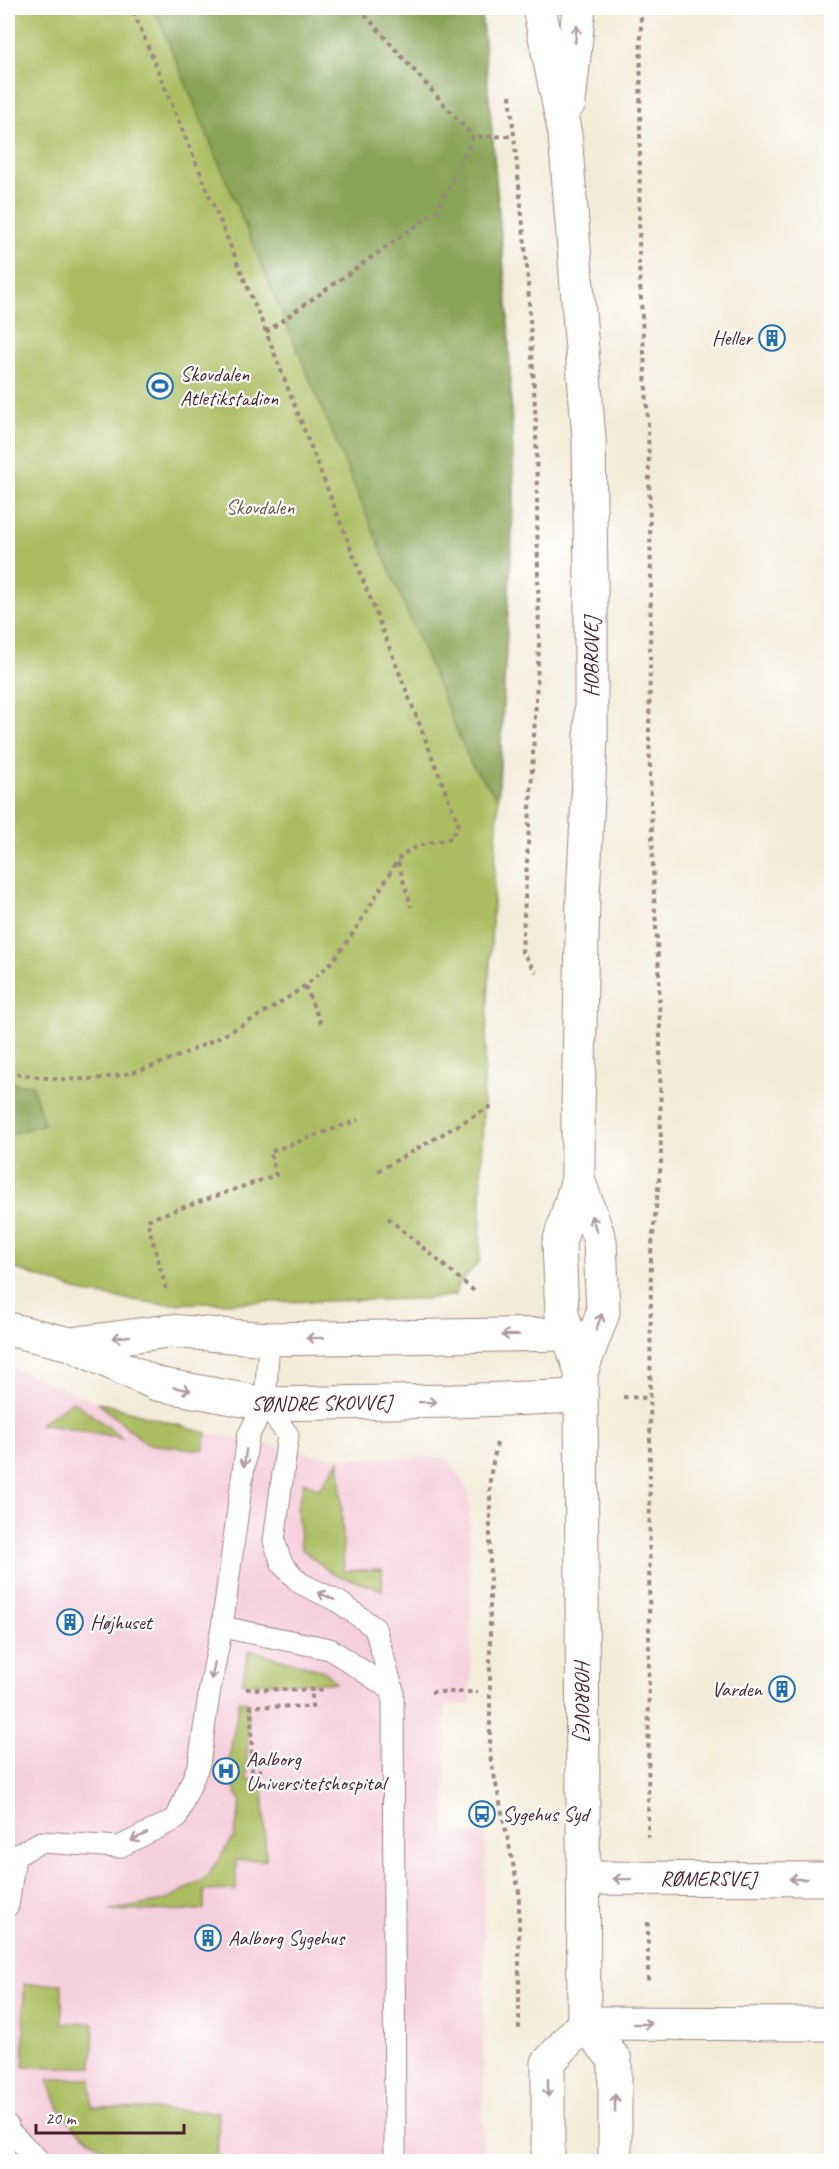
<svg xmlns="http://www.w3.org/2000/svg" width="839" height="2169" font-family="Caveat,sans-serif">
	<rect width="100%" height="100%" fill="#fff"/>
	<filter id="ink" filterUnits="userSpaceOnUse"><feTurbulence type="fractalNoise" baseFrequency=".0167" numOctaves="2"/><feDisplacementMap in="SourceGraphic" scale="12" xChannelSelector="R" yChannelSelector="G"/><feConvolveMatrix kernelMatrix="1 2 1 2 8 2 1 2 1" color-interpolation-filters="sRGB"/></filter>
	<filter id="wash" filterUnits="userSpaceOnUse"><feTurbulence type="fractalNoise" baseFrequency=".008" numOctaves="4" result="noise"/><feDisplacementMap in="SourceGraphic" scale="24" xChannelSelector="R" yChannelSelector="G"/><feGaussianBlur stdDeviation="1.35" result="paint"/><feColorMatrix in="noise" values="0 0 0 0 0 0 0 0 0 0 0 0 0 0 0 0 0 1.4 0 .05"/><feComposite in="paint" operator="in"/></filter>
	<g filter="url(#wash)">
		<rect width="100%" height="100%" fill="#f3ecd8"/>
		<path fill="#f5cfdb" d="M 8,1366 L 97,1402 L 207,1433 L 340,1459 L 447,1457 L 469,1492 L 471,1704 L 445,1706 L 446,1833 L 446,1835 L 485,1833 L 482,2161 L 8,2161 Z"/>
		<g fill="#abbd61" stroke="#7a6e46" stroke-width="1.5">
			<path d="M 8,8 L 481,8 L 508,315 L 514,493 L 483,1099 L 480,1261 L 457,1286 L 456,1295 L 426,1299 L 160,1304 L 84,1293 L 8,1266 Z"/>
			<path d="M 73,1401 L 123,1438 L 40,1424 Z"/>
			<path d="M 97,1402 L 207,1433 L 203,1450 L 147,1444 Z"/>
			<path d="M 340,1459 L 344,1571 L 382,1569 L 382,1590 L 331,1573 L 301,1548 L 297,1510 L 304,1482 L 319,1489 Z"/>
			<path d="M 249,1650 L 324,1671 L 336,1683 L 242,1683 Z"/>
			<path d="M 239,1701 L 248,1702 L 247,1780 L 263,1781 L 266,1860 L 236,1860 L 236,1890 L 204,1891 L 204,1910 L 108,1911 L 164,1901 L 205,1879 L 234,1837 L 241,1803 L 227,1771 Z"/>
			<path d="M 24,1984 L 62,1984 L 62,2023 L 94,2023 L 92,2067 L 24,2067 Z"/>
			<path d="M 48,2079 L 91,2079 L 92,2107 L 219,2112 L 217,2161 L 127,2161 L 113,2156 L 74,2127 L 58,2107 Z"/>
		</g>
		<g fill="#88a457" stroke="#696241" stroke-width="1.5">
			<path d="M 154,8 L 481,8 L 508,315 L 514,493 L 498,799 L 471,764 Z"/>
			<path d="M 8,1083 L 32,1085 L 44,1124 L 8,1135 Z"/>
		</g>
	</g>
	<g filter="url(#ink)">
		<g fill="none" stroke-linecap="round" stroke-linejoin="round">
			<g stroke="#9e8682" stroke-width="23">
				<g id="lane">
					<path d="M 265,1404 L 288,1435 L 274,1541 L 282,1564 L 300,1583 L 339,1602 L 375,1628 L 393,1691 L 395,2162"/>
					<path d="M 222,1627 L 330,1649 L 393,1691"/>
					<path d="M 8,1906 L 15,1856 L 41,1842 L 119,1847 L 176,1819 L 199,1764 L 210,1688 L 222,1627 L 248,1436 L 265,1404 L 269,1339"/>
					<path d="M 8,2126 L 8,2130 L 41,2162"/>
				</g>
			</g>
			<g stroke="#9e8682" stroke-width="35">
				<g id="street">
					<path id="s1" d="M 8,1329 L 70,1344 L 157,1384 L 265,1404 L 453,1401 L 581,1396"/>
					<path d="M 70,1344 L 169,1331 L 269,1339 L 568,1334"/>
					<path id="s2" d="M 584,1878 L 832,1879"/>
					<path d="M 584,2023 L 832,2024"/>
				</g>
			</g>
			<g stroke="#9e8682" stroke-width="35">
				<g id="secondary">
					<path id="s3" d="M 539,8 L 565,134 L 589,439 L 591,578 L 591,738 L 583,896 L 578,1109 L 578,1179 L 559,1243 L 562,1315 L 581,1372 L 584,2023 L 615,2060 L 615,2162"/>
					<path d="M 569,103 L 579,8"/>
					<path d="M 578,1179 L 600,1241 L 603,1313 L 581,1372"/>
					<path d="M 548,2162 L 548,2063 L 584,2023"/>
				</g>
			</g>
			<g stroke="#9e8682" stroke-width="4" stroke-dasharray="4.5 4.5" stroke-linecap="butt">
				<path d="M 359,8 L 473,137"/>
				<path d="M 641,8 L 639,265 L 648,424 L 651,578 L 649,738 L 654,897 L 659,971 L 660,1036 L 661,1163 L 651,1253 L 648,1837"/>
				<path d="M 510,95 L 527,266 L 536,425 L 539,645 L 522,952 L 536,972"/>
				<path d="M 266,332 L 437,211 L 473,137 L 514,136"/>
				<path d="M 398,862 L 411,907"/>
				<path d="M 305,986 L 321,1024"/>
				<path d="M 8,1072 C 45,1080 91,1083 129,1073 C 184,1060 299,1001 334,959 C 354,935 372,901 389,875 C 393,868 398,857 405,853 C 419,844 436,841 452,838 L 458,823 L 266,332 L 132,8"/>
				<path d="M 378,1171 L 495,1104"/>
				<path d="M 388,1218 L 474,1291"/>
				<path d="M 166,1289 L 147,1220 L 276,1175 L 270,1152 L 358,1120"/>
				<path d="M 623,1397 L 649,1398"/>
				<path d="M 497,1443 L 490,1477 L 490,1756 L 519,1892 L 519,2029"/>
				<path d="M 246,1689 L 323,1690"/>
				<path d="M 431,1692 L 478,1692"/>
				<path d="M 262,1770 L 252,1771 L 251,1706 L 312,1707 L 312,1690"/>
				<path d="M 648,1922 L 648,1981"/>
			</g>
			<use href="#lane" stroke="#fff" stroke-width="21"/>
			<use href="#street" stroke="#fff" stroke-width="33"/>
			<use href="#secondary" stroke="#fff" stroke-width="33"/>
		</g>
		<defs><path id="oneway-shaft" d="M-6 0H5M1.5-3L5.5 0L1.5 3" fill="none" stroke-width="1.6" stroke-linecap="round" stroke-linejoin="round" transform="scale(1.5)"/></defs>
		<g stroke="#ae9aa0">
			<use href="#oneway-shaft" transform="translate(576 34) rotate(-84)"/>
			<use href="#oneway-shaft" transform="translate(594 1224) rotate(-110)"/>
			<use href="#oneway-shaft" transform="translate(599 1322) rotate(-70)"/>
			<use href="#oneway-shaft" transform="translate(510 1335) rotate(179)"/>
			<use href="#oneway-shaft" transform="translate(121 1337) rotate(173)"/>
			<use href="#oneway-shaft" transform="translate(315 1338) rotate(179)"/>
			<use href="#oneway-shaft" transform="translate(182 1389) rotate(10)"/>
			<use href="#oneway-shaft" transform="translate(428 1402) rotate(-1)"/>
			<use href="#oneway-shaft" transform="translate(245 1458) rotate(98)"/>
			<use href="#oneway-shaft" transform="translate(326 1596) rotate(-154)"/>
			<use href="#oneway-shaft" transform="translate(213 1671) rotate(101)"/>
			<use href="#oneway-shaft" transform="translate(139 1837) rotate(154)"/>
			<use href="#oneway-shaft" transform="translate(622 1879) rotate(-179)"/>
			<use href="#oneway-shaft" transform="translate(798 1879) rotate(-180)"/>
			<use href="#oneway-shaft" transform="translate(643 2024)"/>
			<use href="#oneway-shaft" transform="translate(548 2088) rotate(90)"/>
			<use href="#oneway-shaft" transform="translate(615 2103) rotate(-90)"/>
		</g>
	</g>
	<defs>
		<g id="building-ring" transform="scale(1.35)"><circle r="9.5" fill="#fff" stroke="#1f6fb2" stroke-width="1.5"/><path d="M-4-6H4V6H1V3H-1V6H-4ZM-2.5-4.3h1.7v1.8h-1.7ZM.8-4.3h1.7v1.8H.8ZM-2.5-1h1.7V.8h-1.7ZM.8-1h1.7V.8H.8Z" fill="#1f6fb2"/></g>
		<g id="stadium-ring" transform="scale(1.35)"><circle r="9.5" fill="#fff" stroke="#1f6fb2" stroke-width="1.5"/><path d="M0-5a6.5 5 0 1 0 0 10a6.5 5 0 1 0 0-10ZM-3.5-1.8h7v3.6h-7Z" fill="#1f6fb2"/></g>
		<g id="hospital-ring" transform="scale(1.35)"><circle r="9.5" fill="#fff" stroke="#1f6fb2" stroke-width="1.5"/><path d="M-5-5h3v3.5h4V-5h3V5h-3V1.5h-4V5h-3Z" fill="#1f6fb2"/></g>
		<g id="bus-ring" transform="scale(1.35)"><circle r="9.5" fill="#fff" stroke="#1f6fb2" stroke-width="1.5"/><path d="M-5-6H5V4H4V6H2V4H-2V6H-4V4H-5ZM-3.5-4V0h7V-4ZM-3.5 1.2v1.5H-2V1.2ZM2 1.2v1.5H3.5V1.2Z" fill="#1f6fb2"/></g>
	</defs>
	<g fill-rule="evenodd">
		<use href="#building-ring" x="772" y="338"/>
		<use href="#stadium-ring" x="160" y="386"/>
		<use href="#building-ring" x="70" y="1622"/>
		<use href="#building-ring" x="782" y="1689"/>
		<use href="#hospital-ring" x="226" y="1771"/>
		<use href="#bus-ring" x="482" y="1814"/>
		<use href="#building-ring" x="208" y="1938"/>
	</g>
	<g text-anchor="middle" stroke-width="4.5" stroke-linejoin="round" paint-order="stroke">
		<g font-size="21" fill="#4a1f2b" stroke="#fff" text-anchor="start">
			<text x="752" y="345" text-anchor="end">Heller</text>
			<text x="180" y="381">Skovdalen<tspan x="180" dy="24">Atletikstadion</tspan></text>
			<text x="90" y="1629">Højhuset</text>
			<text x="762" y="1696" text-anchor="end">Varden</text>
			<text x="246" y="1766">Aalborg<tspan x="246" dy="24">Universitetshospital</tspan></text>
			<text x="502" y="1821">Sygehus Syd</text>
			<text x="228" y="1945">Aalborg Sygehus</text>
		</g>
		<g font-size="21" fill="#6c563e" stroke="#fff">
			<text x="260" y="514">Skovdalen</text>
		</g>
		<g font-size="21" fill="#4a1f2b" stroke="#fff">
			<text transform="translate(591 657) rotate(-90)" y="7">HOBROVEJ</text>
			<text dy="7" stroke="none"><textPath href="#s1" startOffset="326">SØNDRE SKOVVEJ</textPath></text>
			<text dy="7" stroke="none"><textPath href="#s3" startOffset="1700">HOBROVEJ</textPath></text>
			<text dy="7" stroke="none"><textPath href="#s2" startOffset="124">RØMERSVEJ</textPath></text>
		</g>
	</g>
	<rect width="839" height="2169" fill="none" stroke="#fff" stroke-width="30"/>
	<path d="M36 2124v9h148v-9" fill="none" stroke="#4a1f2b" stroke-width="3"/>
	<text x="45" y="2124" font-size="18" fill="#4a1f2b" stroke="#ffffff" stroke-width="4.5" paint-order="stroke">20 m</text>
</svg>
